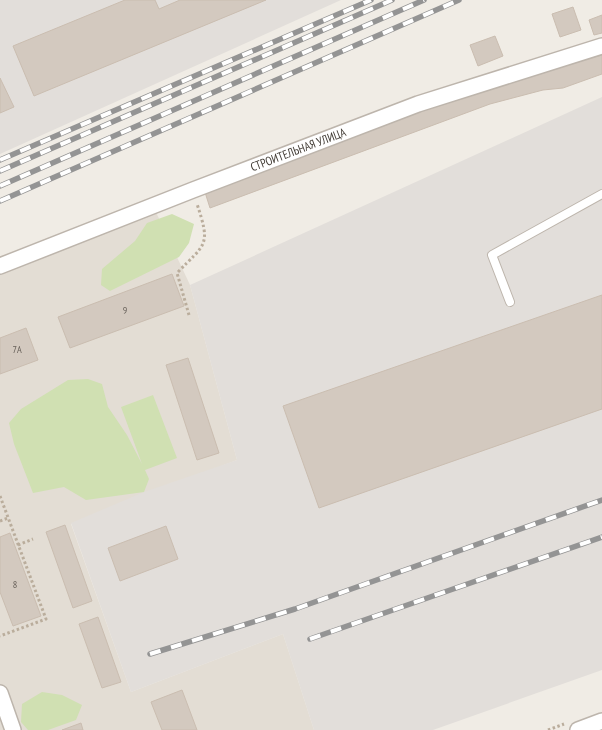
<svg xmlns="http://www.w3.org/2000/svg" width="602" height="730" font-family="'PT Sans Narrow',sans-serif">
	<rect width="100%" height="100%" fill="#f0ece5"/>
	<path fill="#e3ddd4" d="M 155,210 L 190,285 L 237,460 L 71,524 L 131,692 L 283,634 L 314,730 L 0,730 L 0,273 Z"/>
	<g fill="#e2deda">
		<path d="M 0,0 L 341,0 L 0,154 Z"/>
		<path d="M 602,97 L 602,670 L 433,730 L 314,730 L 283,634 L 131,692 L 71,523 L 144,492 L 237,460 L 190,285 Z"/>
	</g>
	<g fill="#d0e0b2">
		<path d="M 172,214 L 194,224 L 189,243 L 179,257 L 110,291 L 101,285 L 102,269 L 135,241 L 147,223 Z"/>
		<path d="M 88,379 L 102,384 L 108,407 L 127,435 L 142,464 L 121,407 L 153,395 L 177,458 L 145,470 L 149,479 L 144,492 L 86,500 L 64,487 L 33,493 L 14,444 L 9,423 L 21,409 L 68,380 Z"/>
		<path d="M 42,692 L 62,695 L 82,705 L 76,720 L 48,730 L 28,730 L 21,722 L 22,704 Z"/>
	</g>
	<g fill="#d3c9bf" stroke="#cabdb0">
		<path d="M 125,0 L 155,0 L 159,9 L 180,0 L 266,0 L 34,96 L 13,46 Z"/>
		<path d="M 573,7 L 581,30 L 560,37 L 552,14 Z"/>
		<path d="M 602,15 L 602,33 L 594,35 L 589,20 Z"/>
		<path d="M 495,36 L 503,56 L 478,66 L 470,45 Z"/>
		<path d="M 602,55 L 602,74 L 563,88 L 543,90 L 490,104 L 210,208 L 204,189 L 512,77 Z"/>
		<path d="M 0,78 L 14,107 L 0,113 Z"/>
		<path d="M 172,274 L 184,306 L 70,348 L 58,317 Z"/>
		<path d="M 602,295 L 602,409 L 319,508 L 283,406 Z"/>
		<path d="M 26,328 L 38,360 L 0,374 L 0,338 Z"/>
		<path d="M 188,358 L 219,453 L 197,460 L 166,365 Z"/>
		<path d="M 65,525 L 92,601 L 73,608 L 46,532 Z"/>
		<path d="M 166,526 L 178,559 L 120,581 L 108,548 Z"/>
		<path d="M 10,533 L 41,616 L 13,626 L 0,592 L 0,537 Z"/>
		<path d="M 98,617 L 121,682 L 102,688 L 79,624 Z"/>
		<path d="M 182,690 L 197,730 L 162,730 L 151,702 Z"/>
		<path d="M 81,723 L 83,730 L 62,730 Z"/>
	</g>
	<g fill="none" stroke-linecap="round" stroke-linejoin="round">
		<g stroke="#bdb5ac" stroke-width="10">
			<path id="lane" d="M 510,302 L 492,255 L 602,194"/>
		</g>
		<g stroke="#bdb5ac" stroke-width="18">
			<g id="street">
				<path id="s1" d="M 0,266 L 193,190 L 418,104 L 602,46"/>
				<path d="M 0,693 L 13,730"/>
				<path d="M 578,730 L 602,721"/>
			</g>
		</g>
		<g stroke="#baad9c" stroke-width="3" stroke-dasharray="2.5 2.5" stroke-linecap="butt">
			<path d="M 189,315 L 177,273 C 206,243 211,246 197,204"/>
			<path d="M 0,496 L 46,619 L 0,636"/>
			<path d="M 0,521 L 8,518"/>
			<path d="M 18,545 L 33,539"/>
			<path d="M 548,730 L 564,724"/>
		</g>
		<use href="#lane" stroke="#fff" stroke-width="8"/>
		<use href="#street" stroke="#fff" stroke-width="15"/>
		<g stroke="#949494" stroke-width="5.5">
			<g id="rail">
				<path d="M 0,160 L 371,0"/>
				<path d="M 0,171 L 392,0"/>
				<path d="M 0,186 L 424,0"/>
				<path d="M 0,201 L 459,0"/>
				<path d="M 310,639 L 602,537"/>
				<path d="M 150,654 L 295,609 L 602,500"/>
			</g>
		</g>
		<use href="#rail" stroke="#fff" stroke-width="4" stroke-dasharray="11" stroke-linecap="butt"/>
	</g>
	<g text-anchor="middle" stroke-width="4.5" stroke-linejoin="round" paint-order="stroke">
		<g font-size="10" fill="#665f58">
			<text x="125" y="314">9</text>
			<text x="17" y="353">7А</text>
			<text x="15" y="588">8</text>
		</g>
		<g font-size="12" fill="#423c35" stroke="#fff">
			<text dy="4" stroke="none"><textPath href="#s1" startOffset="320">СТРОИТЕЛЬНАЯ УЛИЦА</textPath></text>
		</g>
	</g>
</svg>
